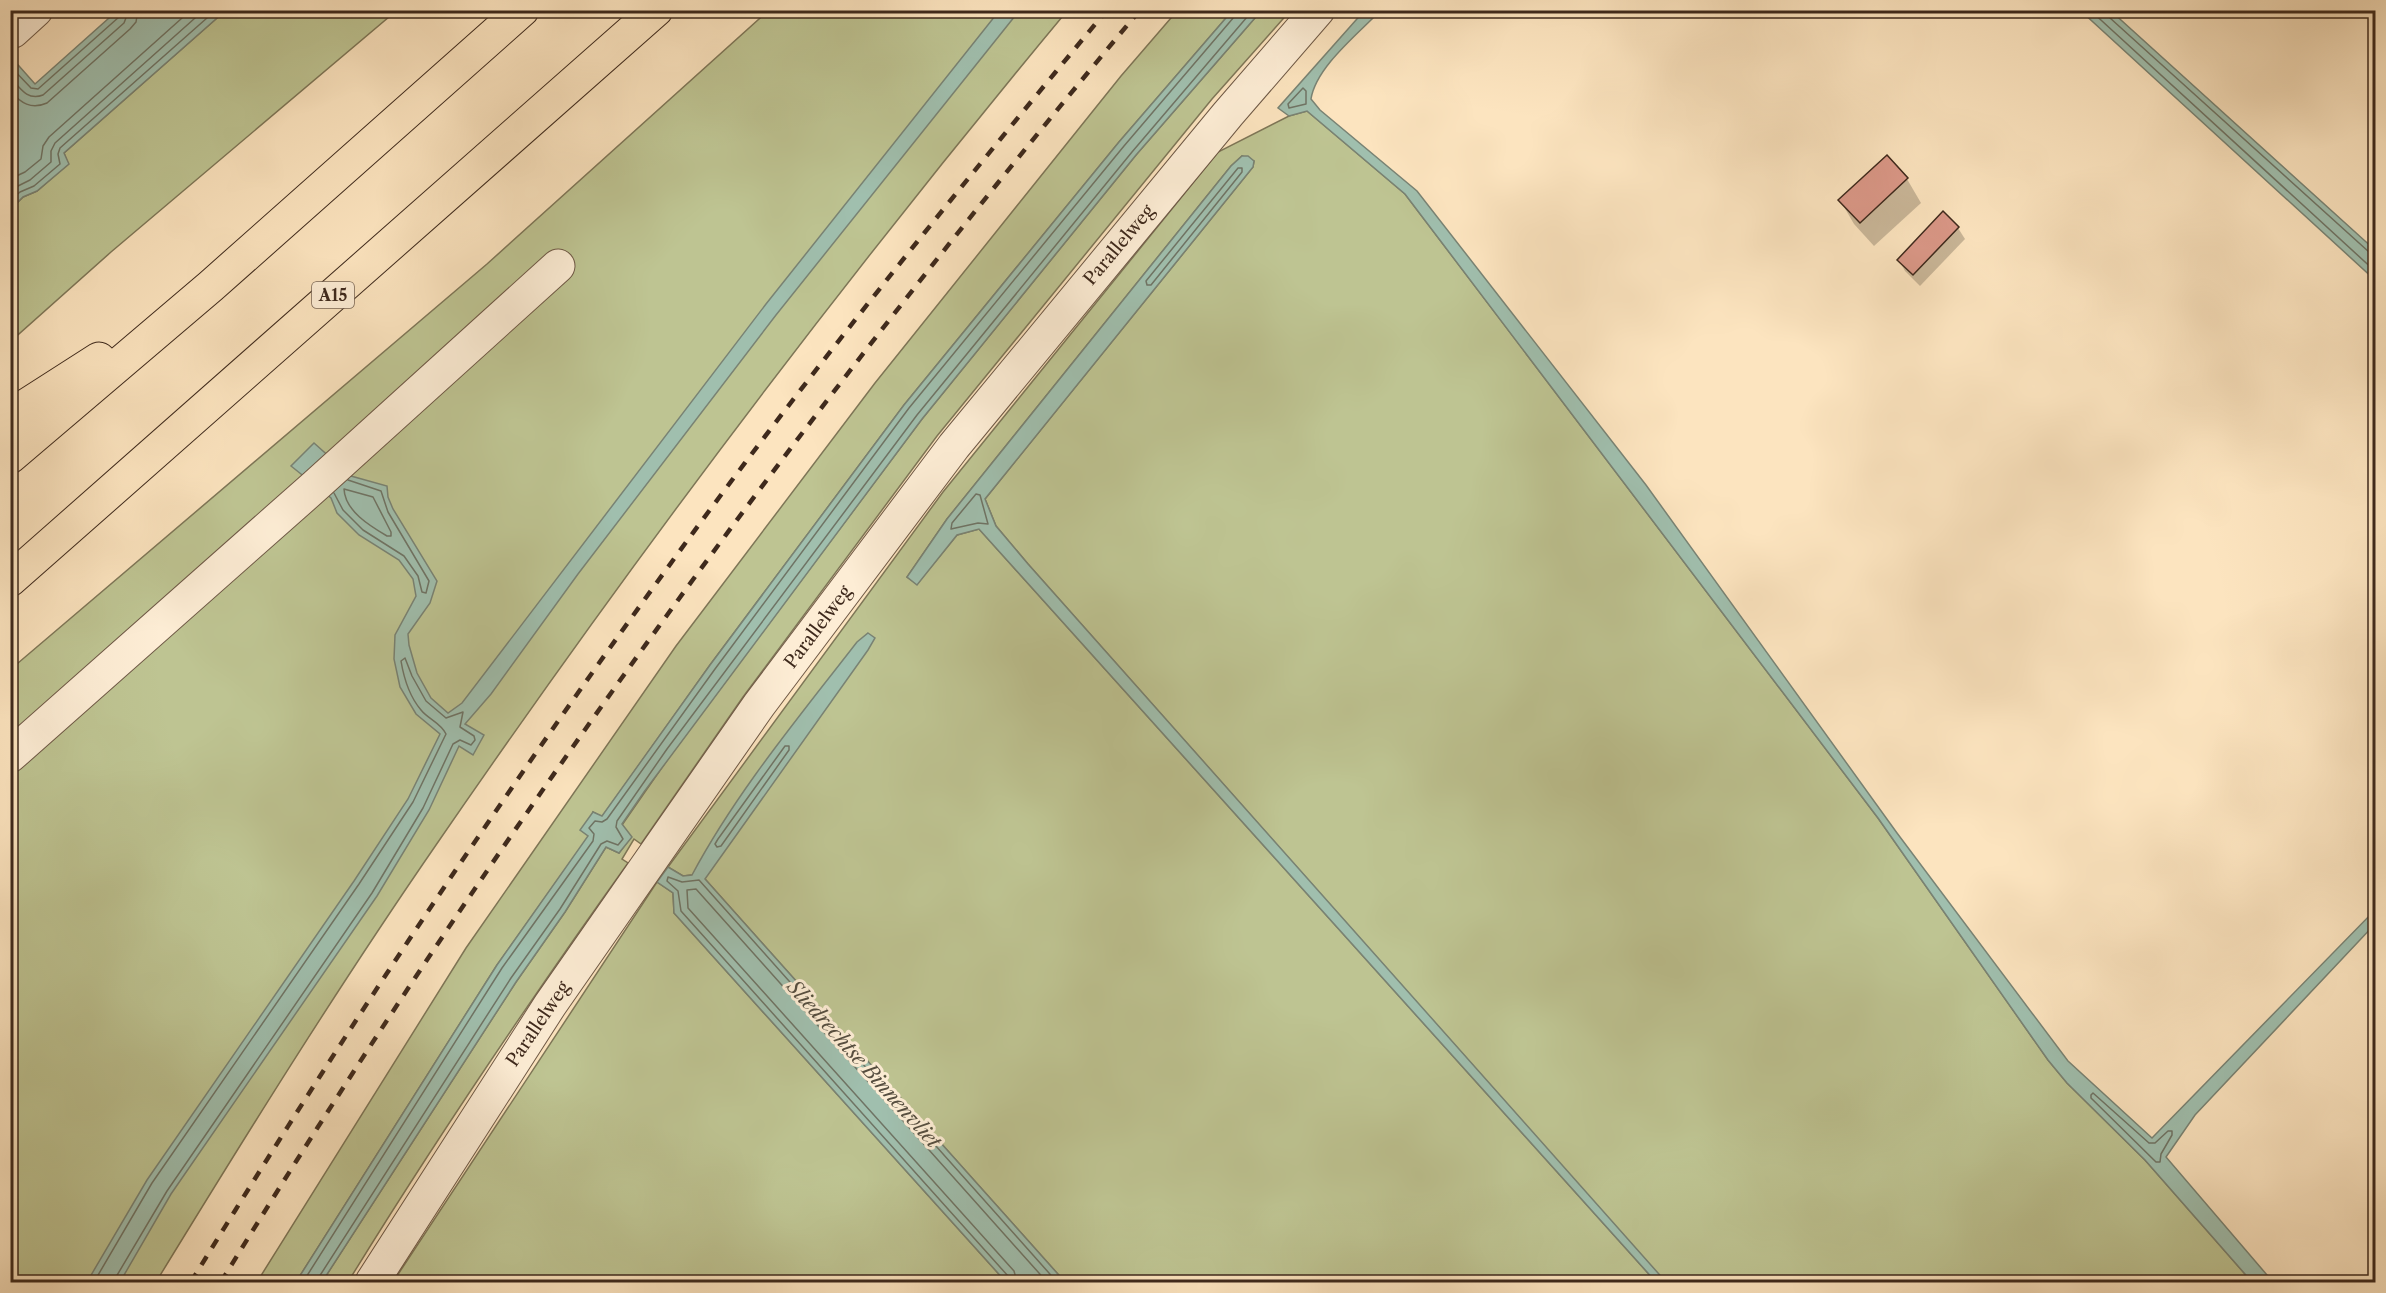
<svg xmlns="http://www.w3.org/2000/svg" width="2386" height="1293" font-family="'Libre Caslon Text',serif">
	<rect width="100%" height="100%" fill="#fce4bf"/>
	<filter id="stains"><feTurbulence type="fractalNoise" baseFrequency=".00333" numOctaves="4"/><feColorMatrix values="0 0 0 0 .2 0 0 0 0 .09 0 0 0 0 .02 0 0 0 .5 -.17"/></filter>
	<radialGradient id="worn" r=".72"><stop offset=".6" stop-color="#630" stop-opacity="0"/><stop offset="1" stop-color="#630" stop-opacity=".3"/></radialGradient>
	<g fill="#bec492" stroke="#7e7657" stroke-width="1.5">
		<path d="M 225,11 L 396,11 L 111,252 L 11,341 L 11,209 L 23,197 L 37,191 L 68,164 L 64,153 Z"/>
		<path d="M 768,11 L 1067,11 C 844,279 634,557 436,845 C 338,987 246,1135 156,1282 L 11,1282 L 11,669 L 487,264 Z"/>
		<path d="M 1177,11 L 1232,11 L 1119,142 L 904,405 L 710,665 L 602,817 L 593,812 L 589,836 L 497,965 L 296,1282 L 257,1282 L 466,948 L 676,646 L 875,383 L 1121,76 Z"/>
		<path d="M 1261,11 L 1290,11 L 1212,99 L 937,436 L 743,697 L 641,844 L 634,839 L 622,859 L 628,863 C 530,1000 436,1139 348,1282 L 322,1282 L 516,982 L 565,912 L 606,847 L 619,853 L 631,837 L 622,825 L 672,753 L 922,419 L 1136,155 Z"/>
		<path d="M 1307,111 L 1405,194 L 1878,818 L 2048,1060 L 2067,1083 L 2145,1160 L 2252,1282 L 1665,1282 L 1028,564 L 996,526 L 985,499 L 1253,167 L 1254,161 L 1242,156 L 1231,166 L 947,519 L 907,577 L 917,584 L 957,535 L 979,529 L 1656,1282 L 1065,1282 L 705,879 L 691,875 L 683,876 L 668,867 L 943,492 L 1218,152 L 1289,116 Z"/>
		<path d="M 657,882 L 673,893 L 674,913 L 1006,1282 L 393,1282 Z"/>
	</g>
	<g fill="#a0bfae" stroke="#798374" stroke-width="1.5">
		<path d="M 118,10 L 225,11 L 64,153 L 69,164 L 37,191 L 23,197 L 11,209 L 11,57 L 35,84 Z"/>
		<path d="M 999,11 L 1019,11 L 776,315 L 578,574 L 491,694 L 465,724 L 484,735 L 473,755 L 459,746 L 429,810 L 377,896 L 171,1194 L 120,1282 L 87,1282 L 147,1180 L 354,881 L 408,799 L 440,734 L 416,714 L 400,687 L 394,659 L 395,635 L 416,596 L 413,579 L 399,560 L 359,535 L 337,513 L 331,498 L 291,466 L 314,443 L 351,476 L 387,486 L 388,497 L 393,509 L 437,581 L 430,603 L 408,634 L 409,645 L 417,673 L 431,698 L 448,713 L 462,703 L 766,304 Z"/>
		<path d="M 1232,11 L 1261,11 L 1136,155 L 922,419 L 644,792 L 622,824 L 632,837 L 619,853 L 606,847 L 565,912 L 516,982 L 322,1282 L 296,1282 L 497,965 L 588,836 L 580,830 L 593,812 L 602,816 L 710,665 L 904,405 L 1119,142 Z"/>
		<path d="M 1364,11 L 1380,11 C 1358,34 1316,67 1311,99 L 1320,110 L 1417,191 L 1646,485 L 1897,833 L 2068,1061 L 2152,1138 L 2375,910 L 2375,924 L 2195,1115 L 2166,1157 L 2273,1282 L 2252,1282 L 2145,1160 L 2067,1083 L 2048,1060 L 1878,818 L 1405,194 L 1307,111 L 1289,116 L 1278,108 Z"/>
		<path d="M 2081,11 L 2111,11 L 2375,250 L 2375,280 Z"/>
		<path d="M 1242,156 L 1248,156 L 1254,161 L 1253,167 L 985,499 L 996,526 L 1028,564 L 1666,1282 L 1656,1282 L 979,529 L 957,535 L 917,585 L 907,577 L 947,519 L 1231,166 Z"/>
		<path d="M 868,633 L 875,638 L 868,650 L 705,879 L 1065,1282 L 1006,1282 L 674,913 L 673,893 L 657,882 L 668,867 L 683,876 L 692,875 C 737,791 799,717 857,642 Z"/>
	</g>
	<g fill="#0003">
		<path d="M 1887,157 L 1907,179 L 1921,203 L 1874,246 L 1854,224 L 1840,200 Z"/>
		<path d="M 1958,228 L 1965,239 L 1920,286 L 1905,271 L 1899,260 Z"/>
	</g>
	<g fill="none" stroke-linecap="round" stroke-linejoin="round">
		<g stroke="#6f7465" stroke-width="1.5">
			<path d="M 2090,10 L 2376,272"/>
			<path d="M 2108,10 L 2110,18 L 2369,252 L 2376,253"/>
			<path d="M 10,66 L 31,88 L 38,89 L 119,17 L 121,10"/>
			<path d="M 10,77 C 20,88 27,101 43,95 L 124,23 L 129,10"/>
			<path d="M 1303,88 L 1306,91 L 1306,104 L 1289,108 L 1288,104 Z"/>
			<path d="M 10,91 C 21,103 31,110 47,103 L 130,29 L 136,22 L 138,10"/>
			<path d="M 1238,168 L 1242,168 L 1242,172 L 1151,285 L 1147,285 L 1146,281 Z"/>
			<path d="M 10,179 L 25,172 L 41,159 L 43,146 L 49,137 L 191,10"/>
			<path d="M 10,190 L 30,180 L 51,162 L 51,151 L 55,143 L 204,10"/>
			<path d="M 10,201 L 20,192 L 34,186 L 60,164 L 58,154 L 60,148 L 216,10"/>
			<path d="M 344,489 L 373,497 L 391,532 L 391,536 L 387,536 C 370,526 345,511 344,489 Z"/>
			<path d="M 334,493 L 343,510 L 363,530 L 404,556 L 418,576 L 422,592 L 426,593 L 429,581 L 388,512 L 381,491 L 348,480"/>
			<path d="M 976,494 L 980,495 L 988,524 L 978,523 L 951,529 L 952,523 Z"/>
			<path d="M 785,746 L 789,746 L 789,750 L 721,846 L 717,847 L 715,844 L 718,839 Z"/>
			<path d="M 2093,1093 L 2149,1143 L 2155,1143 L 2168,1131 L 2172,1131 L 2172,1135 L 2161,1154 L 2160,1162 L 2156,1162 L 2091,1098 L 2091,1095 Z"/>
			<path d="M 94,1282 L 152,1183 L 359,884 L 413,802 L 446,734 C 441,723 428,719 421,710 C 409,696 404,679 401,661 L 405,658 L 412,676 L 426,701 L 446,718 L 463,712 L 460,727 L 474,736 L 475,740 L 471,745 L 460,740 L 453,744 L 423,808 L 372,893 L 167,1191 L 116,1277 L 115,1282"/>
			<path d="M 303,1282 L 502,968 L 593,841 L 594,834 L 589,828 L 595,821 L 602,822 L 607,819 L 715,669 L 909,408 L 1124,146 L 1234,17 L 1236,10"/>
			<path d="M 318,1282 L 319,1277 L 511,978 L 560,909 L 601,844 L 607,841 L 618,845 L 623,839 L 616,827 L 617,821 L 667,749 L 917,415 L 1132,152 L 1253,10"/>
			<path d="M 1010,1282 L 1008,1276 L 681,911 L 678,891 L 667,881 L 668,877 L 682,882 L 699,880 L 1057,1282"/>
			<path d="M 1017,1282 L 1014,1271 L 688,908 L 687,890 L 696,889 L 1047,1282"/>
		</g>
	</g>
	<g fill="#db9888" stroke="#3e291c" stroke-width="1.5">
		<path d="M 1887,155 L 1908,178 L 1860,223 L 1838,200 Z"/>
		<path d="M 1943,211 L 1959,227 L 1913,275 L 1897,260 Z"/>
	</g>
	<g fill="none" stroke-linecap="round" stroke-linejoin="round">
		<g stroke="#6e5845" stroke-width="35">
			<g id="minor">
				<path d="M 10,28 L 13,31 L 36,10"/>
				<path d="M 10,756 L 315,486 L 558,266"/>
				<path d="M 372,1282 L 550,1005 L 759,705 L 954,446 L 1228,114 L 1318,10"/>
			</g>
		</g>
		<g stroke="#3e291c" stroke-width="35">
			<g id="highway">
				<path d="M 10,416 L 99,359"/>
				<path d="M 10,457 L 211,286 L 522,10"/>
				<path d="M 10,580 L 656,10"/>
			</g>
		</g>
		<use href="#minor" stroke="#fdedd5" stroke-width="33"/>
		<use href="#highway" stroke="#fce4bf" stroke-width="33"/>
		<g stroke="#3e291c" stroke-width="4.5" stroke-dasharray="10 10" stroke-linecap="butt">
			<path d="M 191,1282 C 339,1040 496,804 663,574 C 803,380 954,194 1107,10"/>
			<path d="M 221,1282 C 495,835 803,412 1140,10"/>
		</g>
	</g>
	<g text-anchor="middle" stroke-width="6" stroke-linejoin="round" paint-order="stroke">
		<rect fill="#fdedd5" stroke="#776454" stroke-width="1.5" x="312" y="282" width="42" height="26" rx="4.5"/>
		<g font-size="16" font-weight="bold" fill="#3e291c">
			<text x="333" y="301">A15</text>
		</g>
		<g font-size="18" fill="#3e291c" stroke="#fdedd5">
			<text transform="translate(1119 245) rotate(-50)" y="6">Parallelweg</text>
			<text transform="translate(818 627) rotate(-53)" y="6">Parallelweg</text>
			<text transform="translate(538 1024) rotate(-56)" y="6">Parallelweg</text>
		</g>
		<g font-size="20" font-style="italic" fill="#564e40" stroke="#fdedd5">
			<text transform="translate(864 1064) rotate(48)" y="7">Sliedrechtse Binnenvliet</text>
		</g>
	</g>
	<rect width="2386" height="1293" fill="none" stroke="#fce4bf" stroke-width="36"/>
	<rect x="12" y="12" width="2362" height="1269" fill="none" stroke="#3e291c" stroke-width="3"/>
	<rect x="18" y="18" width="2350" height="1257" fill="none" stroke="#3e291c" stroke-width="1.5"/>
	<rect width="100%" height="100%" filter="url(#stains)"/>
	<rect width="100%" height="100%" fill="url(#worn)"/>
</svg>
